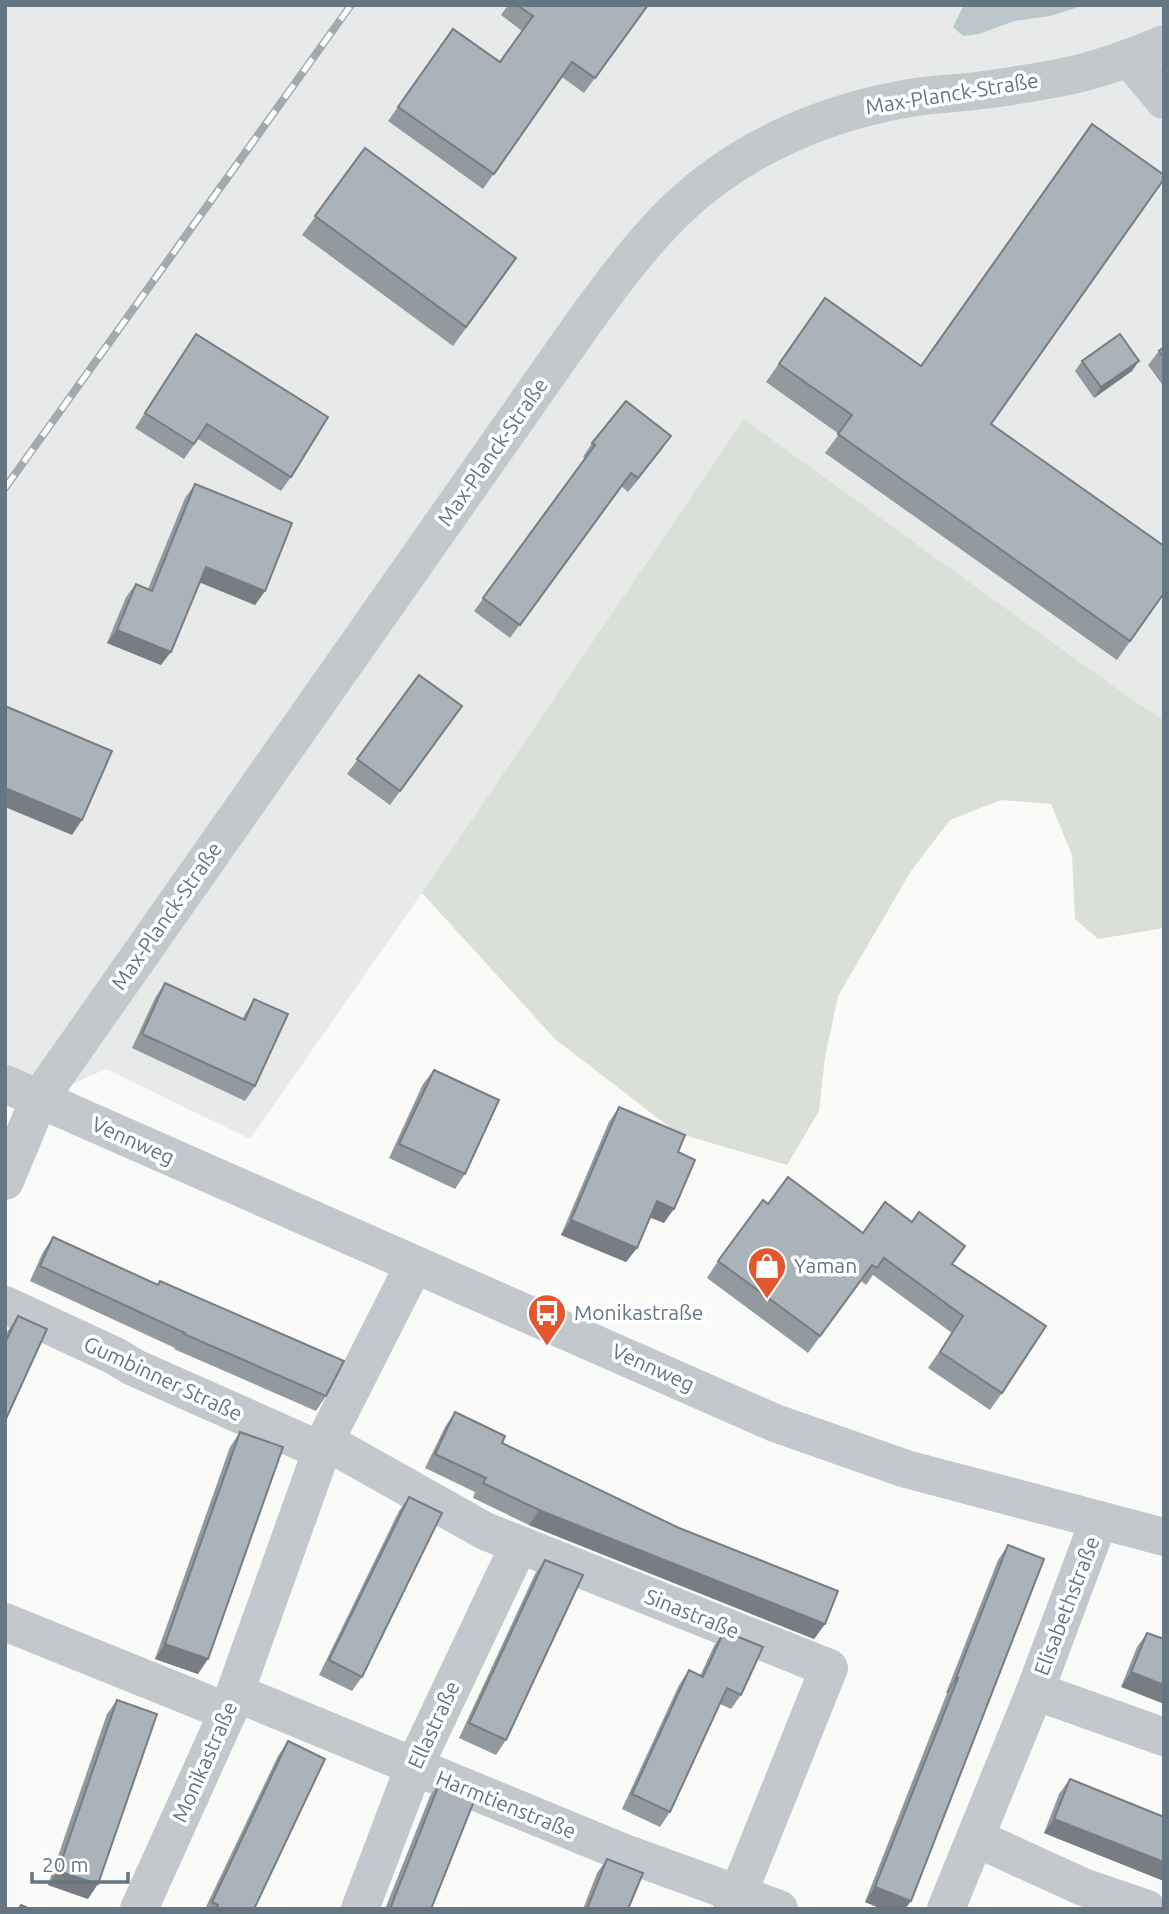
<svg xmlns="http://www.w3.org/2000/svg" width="1169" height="1914" font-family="Ubuntu,sans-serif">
	<rect width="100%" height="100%" fill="#fafaf8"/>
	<path fill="#e8e9e9" d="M 5,5 L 1164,5 L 1164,720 L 1127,696 L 744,419 L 422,893 L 250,1139 L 106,1069 L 39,1099 L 5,1084 Z"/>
	<path fill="#dadfd7" d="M 744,419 L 1127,696 L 1164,720 L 1164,928 L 1098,939 L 1075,919 L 1072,855 L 1051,804 L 1001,800 L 950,820 L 911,871 L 838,996 L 825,1057 L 819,1111 L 787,1165 L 677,1133 L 555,1039 L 422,893 Z"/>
	<path fill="#bbc7cb" d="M 964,5 L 1085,5 L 1050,16 L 1014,21 L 979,34 L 963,36 L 953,27 Z"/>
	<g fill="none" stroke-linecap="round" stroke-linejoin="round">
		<g stroke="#c3c8cc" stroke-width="38">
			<path d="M 1129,58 L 1164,100"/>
			<path d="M 5,1084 L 775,1423 L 906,1469 L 1164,1537"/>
			<path d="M 5,1181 L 39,1099 L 584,322 C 612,284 640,245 675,211 C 739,148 827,111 916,97 C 938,94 961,93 984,90 C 1012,86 1040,82 1068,76 C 1101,69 1133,57 1164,44"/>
			<path d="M 5,1305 L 115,1356 L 133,1367 L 322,1451"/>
			<path d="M 325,1441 L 485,1531 L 829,1668 L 732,1909"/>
			<path d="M 5,1622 L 228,1712"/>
			<path d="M 1035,1691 L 1164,1737"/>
			<path d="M 236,1693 L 622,1852 L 779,1909"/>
			<path d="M 976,1838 L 1083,1887 L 1147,1909"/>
			<path d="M 139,1909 L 228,1712 L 325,1441 L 414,1265"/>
			<path d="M 360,1909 L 414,1767 L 519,1545"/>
			<path d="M 946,1909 L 1035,1691 L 1099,1520"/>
		</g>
		<g stroke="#a2aab0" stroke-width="8">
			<path id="rail" d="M 5,488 L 351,5"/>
		</g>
		<use href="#rail" stroke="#fff" stroke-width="5" stroke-dasharray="16" stroke-linecap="butt"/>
	</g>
	<g fill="#929a9f">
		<path d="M 508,5 L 648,5 L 584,93 L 562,77 L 483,189 L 388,121 L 453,29 L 500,62 L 522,31 L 501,15 Z"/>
		<path d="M 365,148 L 503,277 L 453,346 L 302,235 Z"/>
		<path d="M 825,298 L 991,424 L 1164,593 L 1117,660 L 825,453 L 839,434 L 766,382 Z"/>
		<path d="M 196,334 L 291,477 L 281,491 L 198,439 L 184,459 L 135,428 Z"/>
		<path d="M 1164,347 L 1164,387 L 1148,365 L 1159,351 Z"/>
		<path d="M 1082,361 L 1132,371 L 1094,398 L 1075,371 Z"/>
		<path d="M 592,443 L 662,449 L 628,492 L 621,486 L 510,638 L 474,611 L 585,458 L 583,457 Z"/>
		<path d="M 195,484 L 265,591 L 255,605 L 200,582 L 161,665 L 107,643 L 126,597 L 136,584 L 148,589 L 185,498 Z"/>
		<path d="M 419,675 L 462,706 L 390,805 L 347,774 Z"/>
		<path d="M 165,983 L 242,1019 L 254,999 L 255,1086 L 245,1101 L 132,1048 L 155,998 Z"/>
		<path d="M 434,1070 L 465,1174 L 455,1189 L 389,1158 L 423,1084 Z"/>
		<path d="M 619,1107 L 678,1152 L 664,1223 L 650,1217 L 637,1248 L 626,1262 L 561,1235 L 609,1122 Z"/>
		<path d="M 768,1204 L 863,1233 L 953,1264 L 1002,1393 L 990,1410 L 928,1368 L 952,1333 L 873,1275 L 866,1285 L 861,1281 L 808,1353 L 707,1278 L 718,1261 Z"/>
		<path d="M 53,1237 L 157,1285 L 160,1281 L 326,1396 L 316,1411 L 174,1349 L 175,1348 L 30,1281 L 43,1252 Z"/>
		<path d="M 18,1316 L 5,1421 L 5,1335 Z"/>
		<path d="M 455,1412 L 502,1443 L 825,1624 L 814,1639 L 529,1525 L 473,1498 L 475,1492 L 425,1468 L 445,1427 Z"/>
		<path d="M 240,1432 L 198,1674 L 155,1659 L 230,1447 Z"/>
		<path d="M 409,1497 L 362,1677 L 352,1691 L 319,1675 L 399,1511 Z"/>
		<path d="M 1008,1545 L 911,1901 L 905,1909 L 882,1909 L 865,1902 L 947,1693 L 946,1693 L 998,1560 Z"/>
		<path d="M 545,1560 L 506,1740 L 496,1755 L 459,1738 L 535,1574 Z"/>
		<path d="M 724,1631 L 741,1695 L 731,1709 L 720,1704 L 670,1812 L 660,1827 L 622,1809 L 679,1685 L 689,1670 L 700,1676 L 714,1646 Z"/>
		<path d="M 1147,1633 L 1164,1639 L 1121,1687 L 1137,1647 Z"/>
		<path d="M 117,1700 L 88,1899 L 48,1885 L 107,1714 Z"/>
		<path d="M 288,1741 L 254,1909 L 205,1909 L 278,1756 Z"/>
		<path d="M 1070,1779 L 1164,1817 L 1164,1881 L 1044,1833 L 1059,1794 Z"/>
		<path d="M 440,1782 L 431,1909 L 385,1909 L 430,1796 Z"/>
		<path d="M 607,1859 L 628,1909 L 583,1909 L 597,1873 Z"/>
	</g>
	<g fill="#777d82">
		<path d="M 1139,361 L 1132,371 L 1094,398 L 1101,387 Z"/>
		<path d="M 671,436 L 662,449 L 628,492 L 638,478 Z"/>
		<path d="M 206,567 L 265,591 L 255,605 L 196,581 Z"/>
		<path d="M 117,630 L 171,652 L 161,665 L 107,643 Z"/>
		<path d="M 5,788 L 82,820 L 72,835 L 5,807 Z"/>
		<path d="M 657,1201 L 674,1209 L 664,1223 L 646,1216 Z"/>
		<path d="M 571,1220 L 637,1248 L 626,1262 L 561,1235 Z"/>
		<path d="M 539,1510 L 825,1624 L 814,1639 L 529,1525 Z"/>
		<path d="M 165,1644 L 208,1659 L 198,1674 L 155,1659 Z"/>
		<path d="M 1131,1672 L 1164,1685 L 1164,1704 L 1121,1687 Z"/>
		<path d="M 956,1678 L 958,1678 L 947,1693 L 946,1693 Z"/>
		<path d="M 1054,1819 L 1164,1862 L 1164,1881 L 1044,1833 Z"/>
		<path d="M 58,1871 L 98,1884 L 88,1899 L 48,1885 Z"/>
		<path d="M 875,1887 L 911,1901 L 905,1909 L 882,1909 L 865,1902 Z"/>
	</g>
	<g fill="#aab3b9" stroke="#777d82" stroke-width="2">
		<path d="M 517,5 L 648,5 L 595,78 L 572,62 L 494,174 L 398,107 L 453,29 L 500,62 L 533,16 Z"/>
		<path d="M 1092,124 L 1164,175 L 1164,179 L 991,424 L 1164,546 L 1164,593 L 1130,641 L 838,434 L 852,415 L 779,364 L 825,298 L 921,366 Z"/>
		<path d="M 365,148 L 516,258 L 466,327 L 315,216 Z"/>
		<path d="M 196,334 L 328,417 L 291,477 L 207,424 L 194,444 L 145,413 Z"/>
		<path d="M 1120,334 L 1139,361 L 1101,387 L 1082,361 Z"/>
		<path d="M 1164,347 L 1164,358 L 1159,351 Z"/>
		<path d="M 626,401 L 671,436 L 638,478 L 631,473 L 520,625 L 483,598 L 595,445 L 592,443 Z"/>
		<path d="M 195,484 L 292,523 L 265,591 L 206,567 L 171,652 L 117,630 L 136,584 L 152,591 Z"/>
		<path d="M 419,675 L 462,706 L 400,791 L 357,759 Z"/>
		<path d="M 5,706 L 112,751 L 82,820 L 5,788 Z"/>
		<path d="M 165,983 L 245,1020 L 254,999 L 288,1014 L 255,1086 L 142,1034 Z"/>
		<path d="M 434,1070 L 499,1100 L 465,1174 L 399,1144 Z"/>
		<path d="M 619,1107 L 685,1135 L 678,1152 L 695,1160 L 674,1209 L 657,1201 L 637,1248 L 571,1220 Z"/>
		<path d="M 788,1177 L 863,1233 L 885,1202 L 912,1222 L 919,1212 L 965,1246 L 952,1264 L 1046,1326 L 1002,1393 L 940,1352 L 963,1316 L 884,1258 L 877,1268 L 872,1265 L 820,1336 L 718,1261 L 763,1200 L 768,1204 Z"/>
		<path d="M 53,1237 L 158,1285 L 160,1281 L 344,1361 L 326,1396 L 184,1334 L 185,1333 L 40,1266 Z"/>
		<path d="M 18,1316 L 47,1329 L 5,1421 L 5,1343 Z"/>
		<path d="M 455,1412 L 505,1436 L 502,1443 L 679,1528 L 838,1591 L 825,1624 L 539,1510 L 483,1483 L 486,1478 L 435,1454 Z"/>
		<path d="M 240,1432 L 283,1447 L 208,1659 L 165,1644 Z"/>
		<path d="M 409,1497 L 442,1513 L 362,1677 L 329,1660 Z"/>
		<path d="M 1008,1545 L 1044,1559 L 911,1901 L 875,1887 L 958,1678 L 956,1678 Z"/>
		<path d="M 545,1560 L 583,1575 L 506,1740 L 469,1723 Z"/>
		<path d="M 724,1631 L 763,1647 L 741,1695 L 727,1688 L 670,1812 L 632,1794 L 689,1670 L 703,1677 Z"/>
		<path d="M 1147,1633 L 1164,1639 L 1164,1685 L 1131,1672 Z"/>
		<path d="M 117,1700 L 157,1714 L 98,1884 L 58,1871 Z"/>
		<path d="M 288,1741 L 325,1759 L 254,1909 L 216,1909 L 218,1905 L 212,1902 Z"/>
		<path d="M 1070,1779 L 1164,1817 L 1164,1862 L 1054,1819 Z"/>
		<path d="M 440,1782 L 476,1796 L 431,1909 L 390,1909 Z"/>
		<path d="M 607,1859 L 643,1873 L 628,1909 L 587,1909 Z"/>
		<path d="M 21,1905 L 30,1909 L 19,1909 Z"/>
	</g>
	<defs>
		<g id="shop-pin" transform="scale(2.0125)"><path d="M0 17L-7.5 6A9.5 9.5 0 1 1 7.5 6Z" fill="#e4572e" stroke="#fff"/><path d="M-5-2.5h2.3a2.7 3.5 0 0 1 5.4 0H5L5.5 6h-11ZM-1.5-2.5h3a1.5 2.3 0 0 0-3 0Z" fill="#fff"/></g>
		<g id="bus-pin" transform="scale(2.0125)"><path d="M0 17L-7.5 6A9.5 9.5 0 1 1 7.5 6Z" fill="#e4572e" stroke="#fff"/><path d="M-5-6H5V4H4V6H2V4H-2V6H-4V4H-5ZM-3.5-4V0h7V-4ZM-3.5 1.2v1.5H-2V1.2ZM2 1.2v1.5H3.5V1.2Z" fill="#fff"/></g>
	</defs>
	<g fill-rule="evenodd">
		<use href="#shop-pin" x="767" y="1266"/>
		<use href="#bus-pin" x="547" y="1313"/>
	</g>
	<g text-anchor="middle" stroke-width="7" stroke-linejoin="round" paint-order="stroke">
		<g font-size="21" fill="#657683" stroke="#fff">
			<text transform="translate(952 94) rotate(-9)" y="7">Max-Planck-Straße</text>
			<text transform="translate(493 452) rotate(-55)" y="7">Max-Planck-Straße</text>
			<text transform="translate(167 916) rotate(-55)" y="7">Max-Planck-Straße</text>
			<text transform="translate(133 1141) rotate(24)" y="7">Vennweg</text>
			<text transform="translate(653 1368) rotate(24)" y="7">Vennweg</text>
			<text transform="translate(163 1379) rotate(25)" y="7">Gumbinner Straße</text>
			<text transform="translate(1067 1606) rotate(-69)" y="7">Elisabethstraße</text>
			<text transform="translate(692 1614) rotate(22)" y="7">Sinastraße</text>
			<text transform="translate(434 1725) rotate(-65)" y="7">Ellastraße</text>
			<text transform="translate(205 1762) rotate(-66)" y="7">Monikastraße</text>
			<text transform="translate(506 1805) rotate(22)" y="7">Harmtienstraße</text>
		</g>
		<g font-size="21" fill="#657683" stroke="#fff" text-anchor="start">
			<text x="794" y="1273">Yaman</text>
			<text x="574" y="1320">Monikastraße</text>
		</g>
	</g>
	<rect width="1169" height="1914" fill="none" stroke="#657683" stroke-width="14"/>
	<path d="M32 1872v10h96v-10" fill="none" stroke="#657683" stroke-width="3.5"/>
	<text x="42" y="1872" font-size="21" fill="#657683" stroke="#ffffff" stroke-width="5" paint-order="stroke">20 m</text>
</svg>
